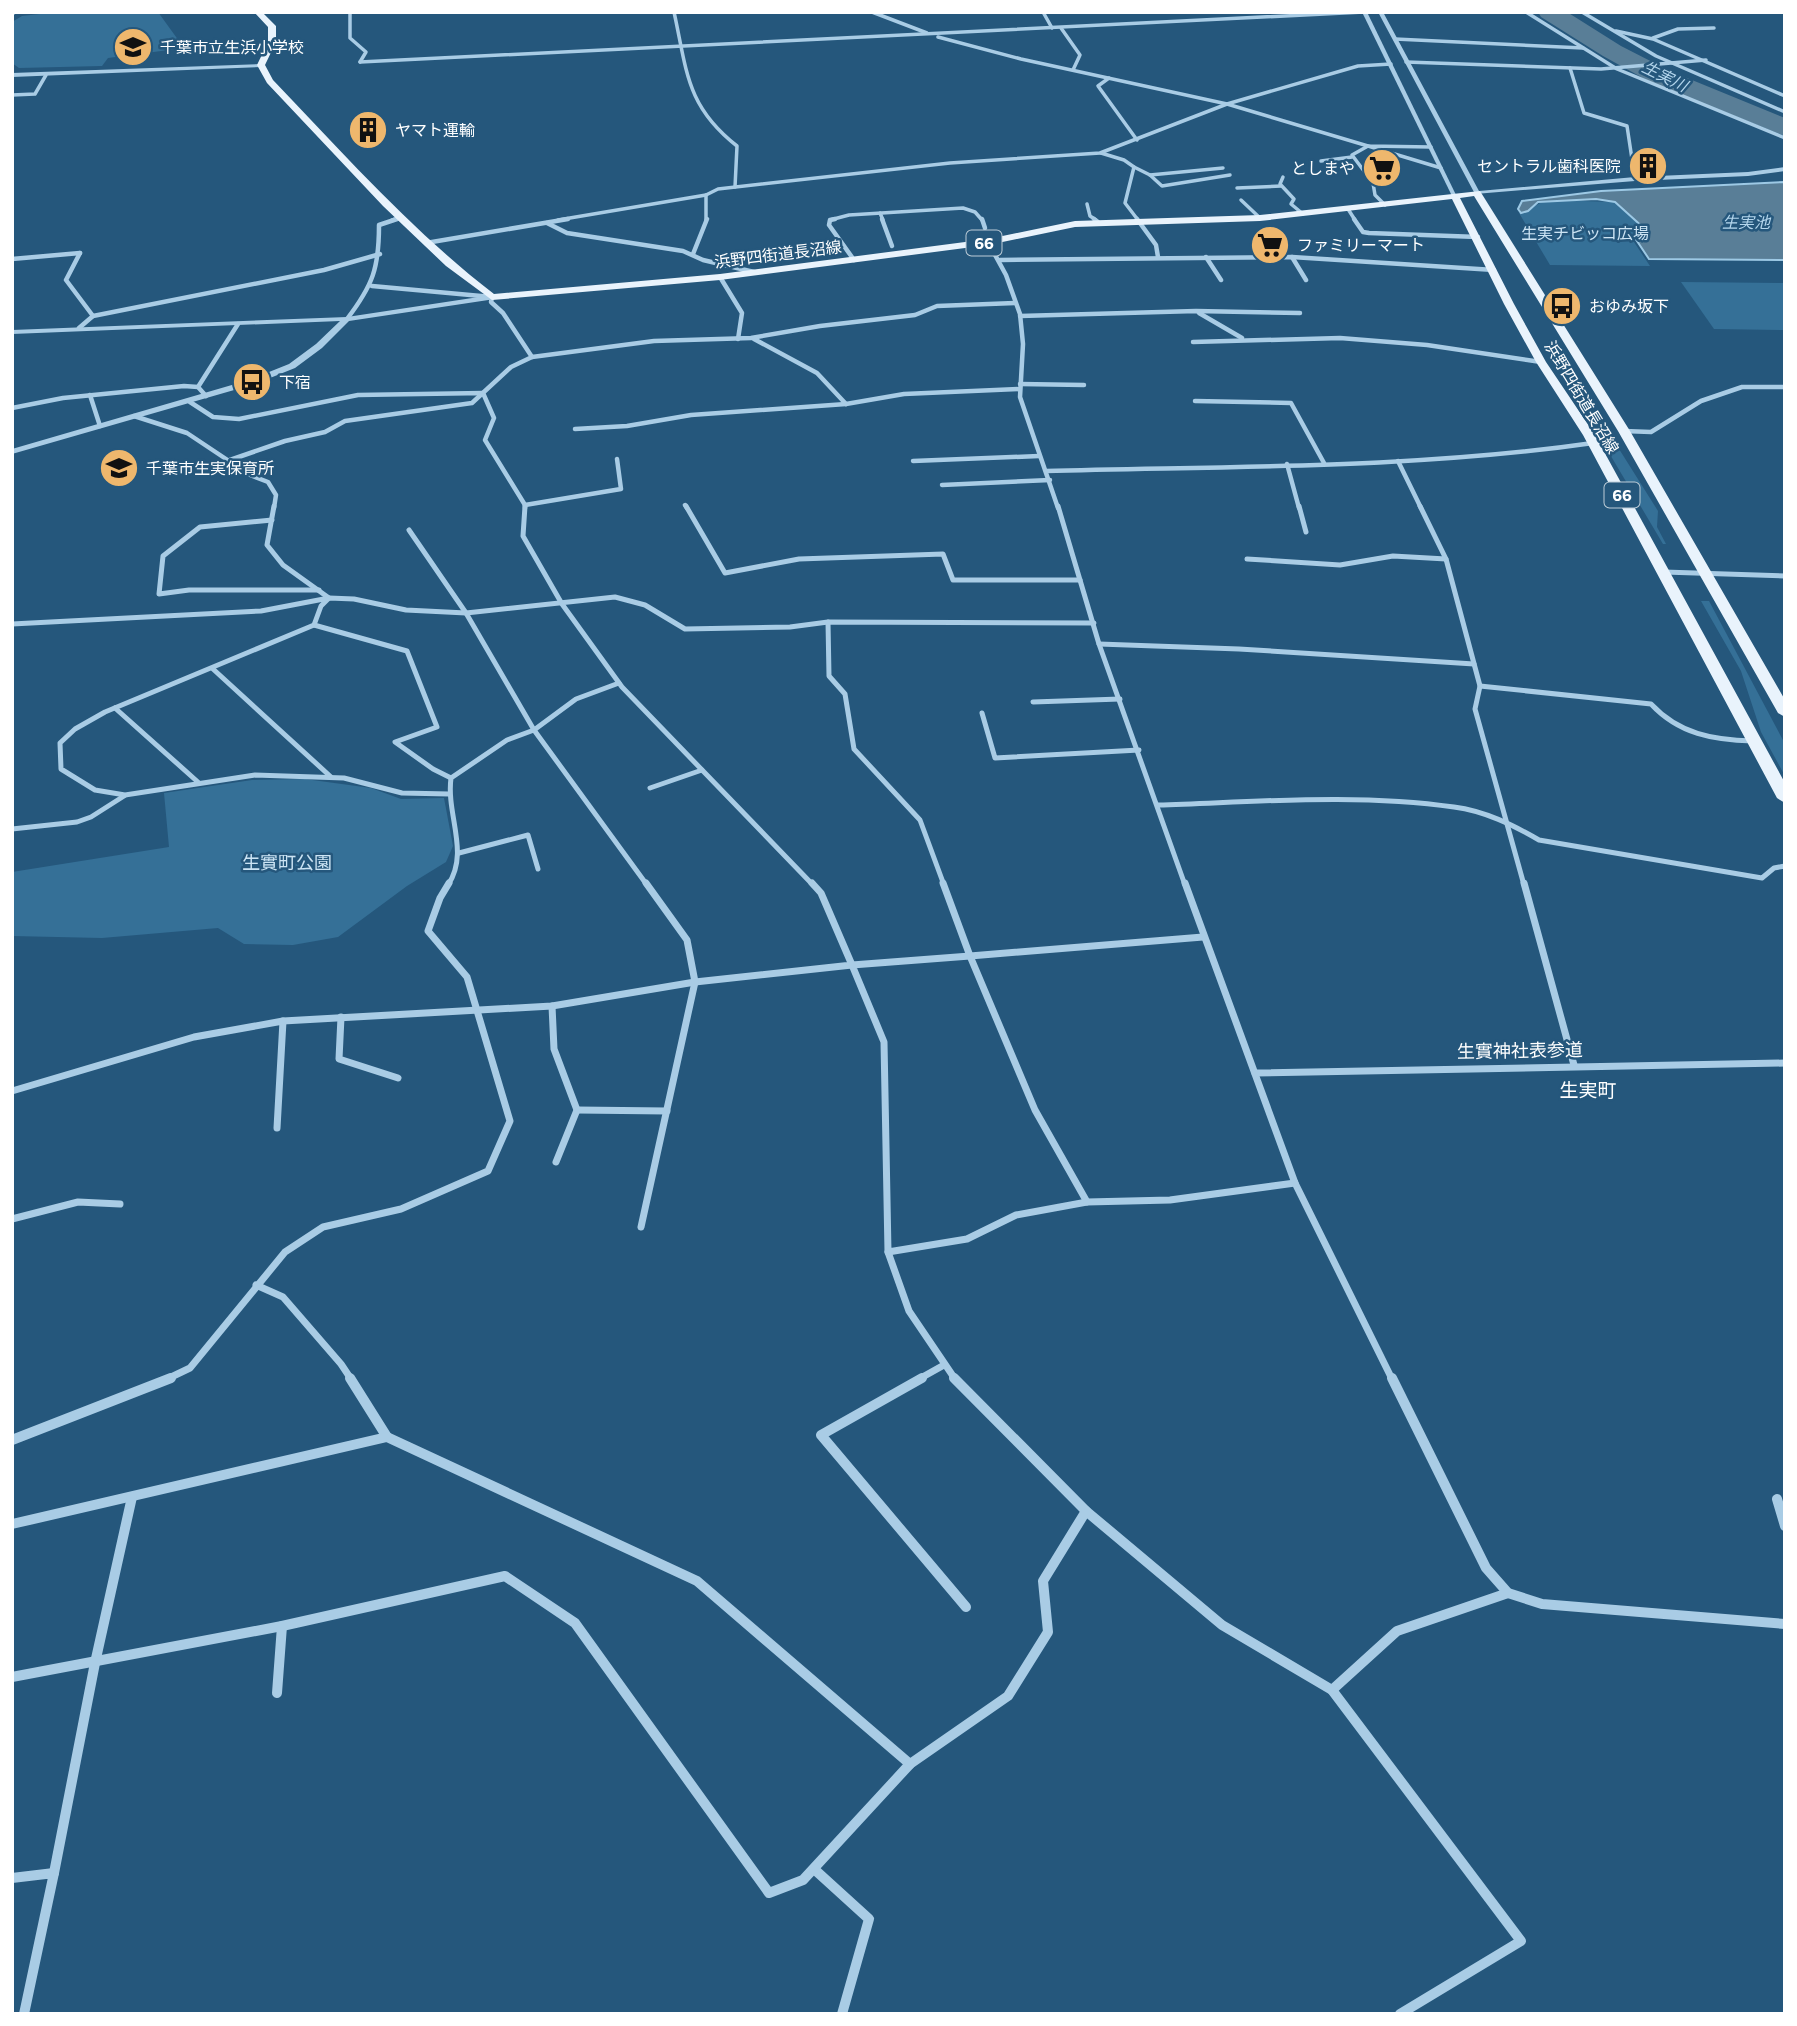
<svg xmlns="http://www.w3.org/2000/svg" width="1797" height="2026" font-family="Commissioner,'Noto Sans JP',sans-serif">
	<rect width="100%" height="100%" fill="#25577c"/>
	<g fill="#357097">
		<path d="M 57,12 L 158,12 L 184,48 L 108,58 L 102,66 L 19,68 L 12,63 L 12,22 L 22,16 Z"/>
		<path d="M 1551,200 L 1614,202 L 1645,230 L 1640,234 L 1630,236 L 1650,266 L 1550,265 L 1519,213 C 1532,211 1535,202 1551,200 Z"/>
		<path d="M 1681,282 L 1785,283 L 1785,330 L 1714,329 Z"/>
		<path d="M 1602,441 L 1614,441 L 1658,511 L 1657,527 L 1666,544 L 1663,544 Z"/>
		<path d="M 1701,601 L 1709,601 L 1785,744 L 1785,776 L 1761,732 L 1741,671 Z"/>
		<path d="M 305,779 L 371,788 L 401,799 L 444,798 L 453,846 L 446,862 L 407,886 L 338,937 L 293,945 L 244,944 L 218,928 L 102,938 L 12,936 L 12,872 L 169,847 L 164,793 L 252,780 Z"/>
	</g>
	<path fill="#597e97" stroke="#9dc9e5" stroke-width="2" d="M 1785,182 L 1785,260 L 1649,259 L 1633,235 L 1641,234 L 1646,230 L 1615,202 L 1596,199 L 1538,202 L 1528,211 L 1521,213 L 1518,209 L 1522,201 L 1601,191 Z"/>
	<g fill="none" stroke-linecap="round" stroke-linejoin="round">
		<path fill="#597e97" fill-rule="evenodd" d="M 1538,12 L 1567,12 L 1621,46 L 1670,71 L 1785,118 L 1785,136 L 1652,83 L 1603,56 L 1541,17 Z"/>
		<g stroke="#a9cce5" stroke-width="3.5">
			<path d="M 350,12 L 350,38 L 366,52 L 360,62"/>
			<path d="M 674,12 C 687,71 686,106 737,146 L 735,187"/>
			<path d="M 872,12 L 927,33"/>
			<path d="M 1043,12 L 1052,28"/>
			<path d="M 1526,12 L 1617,69 L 1785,138"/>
			<path d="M 1582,12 L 1656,56 L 1785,112"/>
			<path d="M 12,14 L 15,12"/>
			<path d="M 1061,28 L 1080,55 L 1073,70"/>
			<path d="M 1616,31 L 1653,39 L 1785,96"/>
			<path d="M 938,37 L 1021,59 L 1227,104 L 1368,146 L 1431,147"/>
			<path d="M 1653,38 L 1678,29 L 1714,28"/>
			<path d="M 1395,39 L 1583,48"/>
			<path d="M 360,62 L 1364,12"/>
			<path d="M 1406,62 L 1601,69 L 1706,60"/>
			<path d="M 1570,68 L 1584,113 L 1627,126 L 1635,179"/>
			<path d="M 1109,78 L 1098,86 L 1137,140"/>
			<path d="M 12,95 L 35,94 L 46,75"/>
			<path d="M 1101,153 L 1124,160 L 1134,167 L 1125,203 L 1138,220"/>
			<path d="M 1321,161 L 1352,157"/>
			<path d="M 1134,167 L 1150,175 L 1162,186 L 1230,175"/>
			<path d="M 1150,175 L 1223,168"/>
			<path d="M 1283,177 L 1280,184 L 1294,199 L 1291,204 L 1303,214"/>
			<path d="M 1237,188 L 1281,186"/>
			<path d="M 706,195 L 706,220"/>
			<path d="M 1241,200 L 1260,218"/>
			<path d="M 1087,204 L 1090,216 L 1096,220"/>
			<path d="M 1385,205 L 1375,195 L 1373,183 L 1352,155 L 1368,146 L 1441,168"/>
			<path d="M 1348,209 L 1355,220"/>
			<path d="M 880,213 L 883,220"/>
			<path d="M 392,220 L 402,217"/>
			<path d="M 558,220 L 706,195 L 718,189 L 950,163 L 1100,153 L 1227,104 L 1358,66 L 1391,64"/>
			<path d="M 830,220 L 849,215 L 963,208 L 975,212 L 982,220"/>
		</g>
		<g stroke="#a9cce5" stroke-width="4.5">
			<path d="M 835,219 L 830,220 L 829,225 L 854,260"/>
			<path d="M 882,219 L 892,246"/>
			<path d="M 982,219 L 985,228"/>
			<path d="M 1094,219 L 1098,222"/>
			<path d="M 1137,219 L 1156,245 L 1158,257"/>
			<path d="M 1354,219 L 1363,232 L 1369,233 L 1478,237"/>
			<path d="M 547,223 L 567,233 L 683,251 L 703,260 L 754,272"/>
			<path d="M 988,242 L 1006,275 L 1020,314 L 1023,344 L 1020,397 L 1058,508"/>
			<path d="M 426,243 L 568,219"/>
			<path d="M 80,253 L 66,280 L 93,316"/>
			<path d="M 693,254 L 707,219"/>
			<path d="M 1206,257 L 1221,280"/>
			<path d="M 1292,257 L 1306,280"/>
			<path d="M 12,259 L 80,253"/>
			<path d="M 1000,260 L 1292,257 L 1494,270"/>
			<path d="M 720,277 L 742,313 L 738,339"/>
			<path d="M 372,286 L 492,297 L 491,302 L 503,313 L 532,357"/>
			<path d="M 1199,313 L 1242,338"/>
			<path d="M 1020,316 L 1196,311 L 1300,313"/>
			<path d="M 347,319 C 373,285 379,268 379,225 L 397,219"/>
			<path d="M 79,328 L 93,316 L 324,270 L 380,254"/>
			<path d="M 754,339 L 817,373 L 846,404"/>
			<path d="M 1193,342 L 1340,338 L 1427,345 L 1541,362"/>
			<path d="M 1020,384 L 1084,385"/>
			<path d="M 198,387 L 238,324"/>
			<path d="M 90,395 L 100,426"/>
			<path d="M 1195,401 L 1291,403 L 1324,463"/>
			<path d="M 190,402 L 213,417 L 239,419 L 358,395 L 483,393 L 494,418 L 485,440 L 525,505"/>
			<path d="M 12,408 L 63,398 L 184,386 L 198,387 L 206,396"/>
			<path d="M 134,416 L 187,433 L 250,475 L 268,482 L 276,495 L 274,508"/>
			<path d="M 575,429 L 627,426 L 691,415 L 846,404 L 904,394 L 1019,389"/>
			<path d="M 1624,431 L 1651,432 L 1701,401 L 1742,387 L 1785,387"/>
			<path d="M 227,461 L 285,441 L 325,432 L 345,421 L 472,403 L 511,367 L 532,357 L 654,341 L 751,338 L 820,326 L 915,315 L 937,306 L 1015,303"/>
			<path d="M 913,461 L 1039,456"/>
			<path d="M 1398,461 L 1421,508"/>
			<path d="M 1287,464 L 1299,508"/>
			<path d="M 1046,471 C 1228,466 1412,469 1593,443"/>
			<path d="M 942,485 L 1050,480"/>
			<path d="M 685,505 L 687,508"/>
			<path d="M 525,508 L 525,505 L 621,489 L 617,459"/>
		</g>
		<g stroke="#a9cce5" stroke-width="5">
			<path d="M 274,506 L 267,545 L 283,565 L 329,598 L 321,606 L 314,625 L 105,712 L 75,729 L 60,743 L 61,769 L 95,790 L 125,795 L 255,775 L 344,778 L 402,793 L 449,794"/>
			<path d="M 525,506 L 523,536 L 562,604 L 622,687 L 813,885"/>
			<path d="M 686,506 L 725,573 L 799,559 L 943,554 L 953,580 L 1080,580"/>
			<path d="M 1058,506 L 1099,644 L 1185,885"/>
			<path d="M 1299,506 L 1306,532"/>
			<path d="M 1420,506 L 1446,559 L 1480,686 L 1475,709 L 1524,885"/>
			<path d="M 272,520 L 200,527 L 163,556 L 159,594 L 189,590 L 319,590"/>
			<path d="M 409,530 L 466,613 L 534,730 L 647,885"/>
			<path d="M 1247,559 L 1340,565 L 1393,556 L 1446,559"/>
			<path d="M 1664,572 L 1785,576"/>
			<path d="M 828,622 L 829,676 L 845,694 L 854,749 L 920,820 L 944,885"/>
			<path d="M 12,624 L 261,611 L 329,598 L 354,599 L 406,610 L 466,613 L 615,597 L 645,605 L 685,629 L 790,627 L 828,622 L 1094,623"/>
			<path d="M 314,625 L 407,651 L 437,727 L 395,742 L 433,769 L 451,778"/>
			<path d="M 1099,644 L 1239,649 L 1474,664"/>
			<path d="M 213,669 L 331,777"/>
			<path d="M 1480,686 L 1651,704 C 1679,734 1713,740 1753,741"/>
			<path d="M 1033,702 L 1120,699"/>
			<path d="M 115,708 L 199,783"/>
			<path d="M 982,713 L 995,758 L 1139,750"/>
			<path d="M 650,788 L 702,770"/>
			<path d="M 1158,805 C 1256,802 1357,793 1454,807 C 1485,811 1513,825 1539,840 L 1762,878 L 1774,868 L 1785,866"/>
			<path d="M 12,829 L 77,822 L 91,817 L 124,796"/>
			<path d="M 459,853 L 528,835 L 538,869"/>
			<path d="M 448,885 C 470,852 446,815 451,778 L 507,740 L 534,730 L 576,699 L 619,683"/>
		</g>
		<g stroke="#a9cce5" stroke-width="7">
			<path d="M 943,883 L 970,956"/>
			<path d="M 1185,883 L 1295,1183 L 1392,1379"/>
			<path d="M 1524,883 L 1574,1065"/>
			<path d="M 970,956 L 1035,1110 L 1087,1202 L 1016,1215 L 967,1239 L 888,1252 L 884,1042 L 852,965 Z"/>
			<path d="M 970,956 L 1203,937"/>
			<path d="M 552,1006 L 554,1049 L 577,1110 L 556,1162"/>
			<path d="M 341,1017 L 339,1059 L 398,1078"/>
			<path d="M 1255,1073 L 1785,1063"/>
			<path d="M 12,1091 L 194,1037 L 283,1021 L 552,1006 L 695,982 L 852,965 L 821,893 L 812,883"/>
			<path d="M 577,1110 L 667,1111"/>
			<path d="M 277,1128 L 283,1021"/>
			<path d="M 1087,1202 L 1170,1200 L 1295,1183"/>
			<path d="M 12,1219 L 78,1202 L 120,1204"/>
			<path d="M 641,1227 L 695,982 L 687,940 L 646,883"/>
			<path d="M 888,1252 L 909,1311 L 955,1379"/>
			<path d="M 256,1285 L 283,1297 L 341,1364 L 351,1379"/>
			<path d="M 167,1379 L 190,1368 L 285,1252 L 323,1227 L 401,1209 L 488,1171 L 510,1121 L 467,977 L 428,931 L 440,898 L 449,883"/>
			<path d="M 919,1379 L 944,1365"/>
		</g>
		<g stroke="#a9cce5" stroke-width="10">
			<path d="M 350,1378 L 387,1437"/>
			<path d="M 922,1378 L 821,1435 L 966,1607"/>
			<path d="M 954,1378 L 1086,1511 L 1222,1625 L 1332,1690 L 1521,1941 L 1400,2014"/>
			<path d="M 1392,1378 L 1486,1568 L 1508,1593 L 1542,1604 L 1785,1624"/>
			<path d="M 12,1440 L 171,1378"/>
			<path d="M 1777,1499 L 1785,1526"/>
			<path d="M 12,1524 L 387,1437 L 697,1581 L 910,1764"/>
			<path d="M 12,1677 L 282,1626 L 505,1576 L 575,1623 L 769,1893 L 803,1880 L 910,1764 L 1008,1696 L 1048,1632 L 1043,1581 L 1086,1511"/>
			<path d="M 1332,1690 L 1397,1631 L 1508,1593"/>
			<path d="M 277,1693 L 282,1626"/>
			<path d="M 814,1869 L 869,1919 L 842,2014"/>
			<path d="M 54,1873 L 95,1663 L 132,1497"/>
			<path d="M 12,1878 L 54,1873 L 24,2014"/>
		</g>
		<g fill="#a9cce5" fill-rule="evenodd">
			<path d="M 1362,12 L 1367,12 L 1457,197 L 1452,196 Z"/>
			<path d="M 1378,12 L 1383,12 L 1479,191 L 1635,177 L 1748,172 L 1785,167 L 1785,171 L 1748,176 L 1635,181 L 1475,194 Z"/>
			<path d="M 263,64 L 261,67 L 12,77 L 12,73 Z"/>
			<path d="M 492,295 L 495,295 L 495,299 L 349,321 L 322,348 L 295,368 L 255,384 L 12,454 L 12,449 L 249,380 L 289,364 L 316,344 L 340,321 L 12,334 L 12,330 L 347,317 Z"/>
		</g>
		<path fill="#e9f3fc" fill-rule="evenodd" d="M 254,12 L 262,12 L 276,26 L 276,42 L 265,65 L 273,80 C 344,154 412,231 494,294 L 720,274 L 988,239 L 1075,221 L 1260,215 L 1480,191 L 1630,431 L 1785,700 L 1785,717 L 1778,713 L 1618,431 L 1474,196 L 1460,198 L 1514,304 L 1546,362 L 1595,435 L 1785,783 L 1785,803 L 1777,798 L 1583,435 L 1536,362 L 1504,304 L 1452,199 L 1260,221 L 1075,227 L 988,245 L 720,280 L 492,300 L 446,266 L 383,206 L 267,83 L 257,65 L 268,42 L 268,27 Z"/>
	</g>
	<defs>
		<g id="school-disc" transform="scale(2.0125)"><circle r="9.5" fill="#eeb76d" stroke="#25577c"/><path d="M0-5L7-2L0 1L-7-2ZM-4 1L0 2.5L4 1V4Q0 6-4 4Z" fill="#111"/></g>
		<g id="building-disc" transform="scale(2.0125)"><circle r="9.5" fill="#eeb76d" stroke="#25577c"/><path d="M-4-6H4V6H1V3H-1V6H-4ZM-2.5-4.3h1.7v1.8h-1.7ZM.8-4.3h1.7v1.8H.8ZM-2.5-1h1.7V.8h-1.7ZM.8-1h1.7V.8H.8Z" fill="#111"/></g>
		<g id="supermarket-disc" transform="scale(2.0125)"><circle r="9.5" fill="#eeb76d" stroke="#25577c"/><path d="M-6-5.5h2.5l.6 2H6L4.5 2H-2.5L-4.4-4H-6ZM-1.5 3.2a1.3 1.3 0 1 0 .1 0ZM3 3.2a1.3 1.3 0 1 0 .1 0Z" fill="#111"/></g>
		<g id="bus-disc" transform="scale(2.0125)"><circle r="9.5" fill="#eeb76d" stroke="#25577c"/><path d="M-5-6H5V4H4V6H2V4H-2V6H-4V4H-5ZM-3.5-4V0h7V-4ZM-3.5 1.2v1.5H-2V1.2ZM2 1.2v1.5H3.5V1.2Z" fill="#111"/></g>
	</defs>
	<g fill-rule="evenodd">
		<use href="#school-disc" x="133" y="47"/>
		<use href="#building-disc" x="368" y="130"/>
		<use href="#building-disc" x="1648" y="166"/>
		<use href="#supermarket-disc" x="1382" y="168"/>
		<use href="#supermarket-disc" x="1270" y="245"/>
		<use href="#bus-disc" x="1562" y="306"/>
		<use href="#bus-disc" x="252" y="382"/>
		<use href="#school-disc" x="119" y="468"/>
	</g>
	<g text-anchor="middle" stroke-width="5" stroke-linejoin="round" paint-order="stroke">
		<g font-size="16" fill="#fff" stroke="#25577c" text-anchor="start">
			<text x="160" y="53">千葉市立生浜小学校</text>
			<text x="395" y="136">ヤマト運輸</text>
			<text x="1621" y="172" text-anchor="end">セントラル歯科医院</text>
			<text x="1355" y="174" text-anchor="end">としまや</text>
			<text x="1297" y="251">ファミリーマート</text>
			<text x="1589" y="312">おゆみ坂下</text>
			<text x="279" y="388">下宿</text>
			<text x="146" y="474">千葉市生実保育所</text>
		</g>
		<g font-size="16" font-style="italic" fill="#b4d6ed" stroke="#25577c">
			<text transform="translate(1665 76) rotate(26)" y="6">生実川</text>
			<text x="1746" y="228">生実池</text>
		</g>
		<g font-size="16" fill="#cce4f4" stroke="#25577c">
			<text x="1585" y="239">生実チビッコ広場</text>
		</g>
		<g fill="#25577c" stroke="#becdd8" stroke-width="2">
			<rect x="966.5" y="230.5" width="35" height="25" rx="5"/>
			<rect x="1604.5" y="482.5" width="35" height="25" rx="5"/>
		</g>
		<g font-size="16" font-weight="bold" fill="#fff">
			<text x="984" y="249">66</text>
			<text x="1622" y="501">66</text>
		</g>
		<g font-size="16" fill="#fff" stroke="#25577c">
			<text transform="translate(778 254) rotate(-7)" y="6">浜野四街道長沼線</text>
			<text transform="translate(1582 397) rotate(59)" y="6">浜野四街道長沼線</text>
		</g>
		<g font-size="18" fill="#cce4f4" stroke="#25577c">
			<text x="287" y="869">生實町公園</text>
		</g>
		<g font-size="18" fill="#fff" stroke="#25577c">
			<text transform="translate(1520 1051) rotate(-1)" y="6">生實神社表参道</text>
		</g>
		<g font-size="19" fill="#fff" stroke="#25577c">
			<text x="1588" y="1097">生実町</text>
		</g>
	</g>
	<rect width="1797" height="2026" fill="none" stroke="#ffffff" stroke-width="28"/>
</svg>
